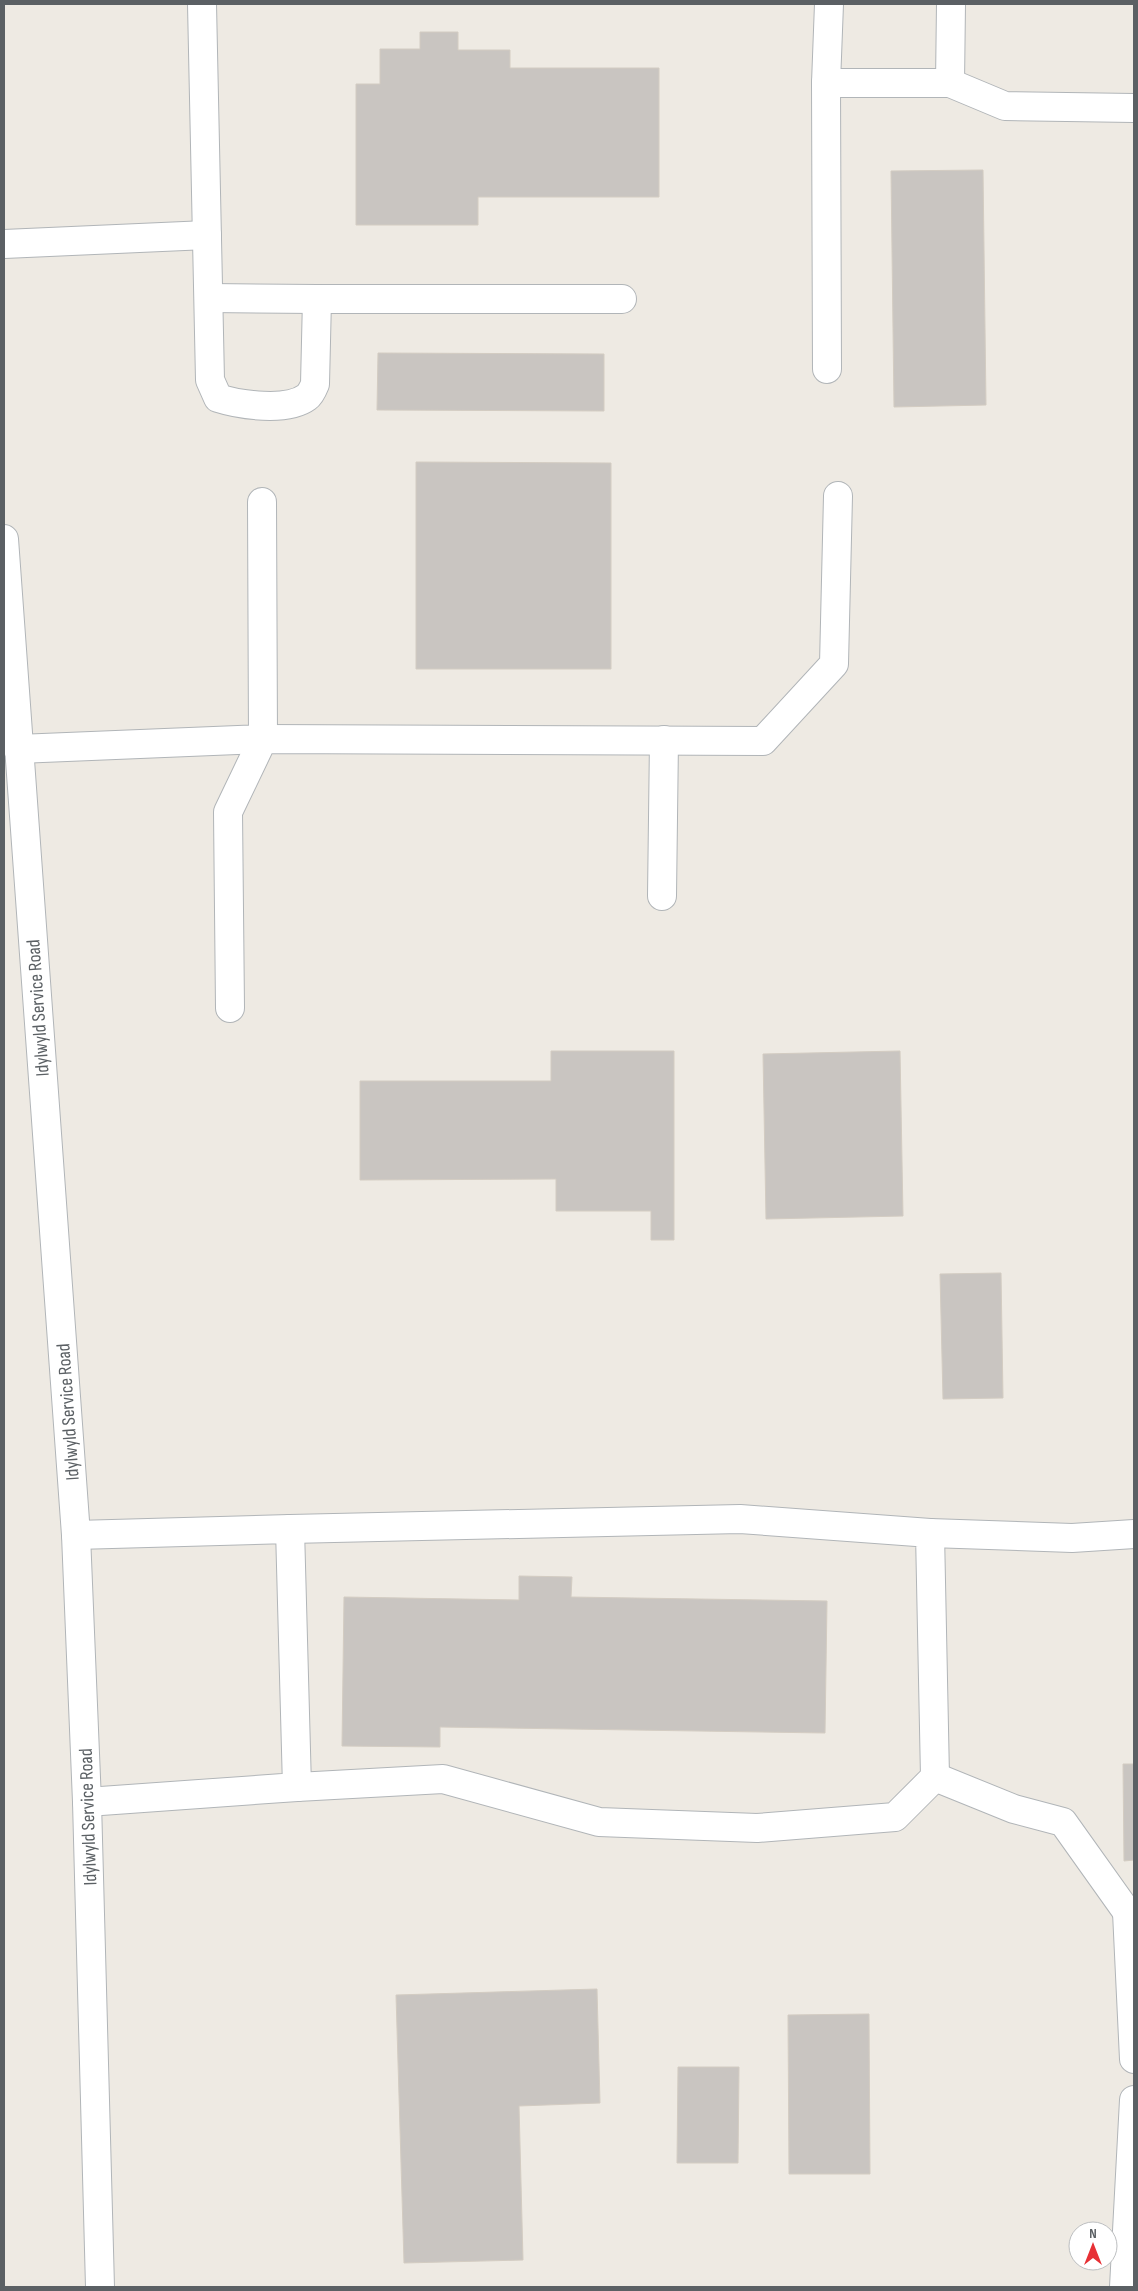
<svg xmlns="http://www.w3.org/2000/svg" width="1138" height="2291" font-family="'Sofia Sans Condensed',sans-serif">
	<rect width="100%" height="100%" fill="#eeeae3"/>
	<g fill="#c9c5c1" stroke="#d3ccc2">
		<path d="M 420,32 L 458,32 L 458,50 L 510,50 L 510,68 L 659,68 L 659,197 L 478,197 L 478,225 L 356,225 L 356,84 L 380,84 L 380,49 L 420,49 Z"/>
		<path d="M 983,170 L 986,405 L 894,407 L 891,171 Z"/>
		<path d="M 378,353 L 604,354 L 604,411 L 377,410 Z"/>
		<path d="M 416,462 L 611,463 L 611,669 L 416,669 Z"/>
		<path d="M 551,1051 L 674,1051 L 674,1240 L 651,1240 L 651,1211 L 556,1211 L 556,1179 L 360,1180 L 360,1081 L 551,1081 Z"/>
		<path d="M 900,1051 L 903,1216 L 766,1219 L 763,1054 Z"/>
		<path d="M 1001,1273 L 1003,1398 L 943,1399 L 940,1274 Z"/>
		<path d="M 519,1576 L 572,1577 L 571,1597 L 827,1601 L 825,1733 L 440,1727 L 440,1747 L 342,1746 L 344,1597 L 519,1600 Z"/>
		<path d="M 1123,1764 L 1134,1764 L 1134,1860 L 1124,1861 Z"/>
		<path d="M 597,1989 L 600,2103 L 519,2106 L 523,2260 L 404,2263 L 396,1995 Z"/>
		<path d="M 869,2014 L 870,2174 L 789,2174 L 788,2015 Z"/>
		<path d="M 678,2067 L 739,2067 L 738,2163 L 677,2163 Z"/>
	</g>
	<g fill="none" stroke-linecap="round" stroke-linejoin="round">
		<g stroke="#b1b5b8" stroke-width="30">
			<g id="minor">
				<path d="M 202,4 L 210,380 L 218,398 C 240,405 287,412 307,397 C 310,395 313,389 315,384 L 317,299 L 622,299"/>
				<path d="M 826,83 L 950,83 L 951,4"/>
				<path d="M 950,83 L 1005,106 L 1134,108"/>
				<path d="M 4,244 L 207,235"/>
				<path d="M 209,298 L 317,299"/>
				<path d="M 827,369 L 826,83 L 829,4"/>
				<path d="M 4,539 L 76,1535 L 87,1802 L 100,2287"/>
				<path d="M 18,749 L 263,739 L 262,502"/>
				<path d="M 662,896 L 664,740"/>
				<path d="M 230,1008 L 228,812 L 263,739 L 763,741 L 834,664 L 838,496"/>
				<path d="M 290,1529 L 740,1519 L 930,1533 L 935,1777 L 895,1817 L 757,1828 L 599,1822 L 443,1779 L 297,1787"/>
				<path d="M 930,1533 L 1072,1538 L 1134,1534"/>
				<path d="M 76,1535 L 290,1529 L 297,1787 L 87,1802"/>
				<path d="M 935,1777 L 1014,1809 L 1063,1822 L 1127,1912 L 1134,1914"/>
				<path d="M 1127,1912 L 1134,2059"/>
				<path d="M 1124,2287 L 1134,2100"/>
			</g>
		</g>
		<use href="#minor" stroke="#fff" stroke-width="28"/>
	</g>
	<g text-anchor="middle" stroke-width="4" stroke-linejoin="round" paint-order="stroke">
		<g font-size="19" fill="#5b6064" stroke="#fff">
			<text transform="translate(37 1008) rotate(-94)" y="7">Idylwyld Service Road</text>
			<text transform="translate(67 1412) rotate(-94)" y="7">Idylwyld Service Road</text>
			<text transform="translate(87 1817) rotate(-92)" y="7">Idylwyld Service Road</text>
		</g>
	</g>
	<rect width="1138" height="2291" fill="none" stroke="#5b6064" stroke-width="10"/>
	<g transform="translate(1093 2246)"><circle r="24" fill="#ffffff" stroke="#bdbfc1"/>
	<path d="M0-4L9 19L0 12L-9 19Z" fill="#e73035"/>
	<text y="-8" font-size="14" font-weight="bold" text-anchor="middle" fill="#5b6064">N</text>
	</g>
</svg>
